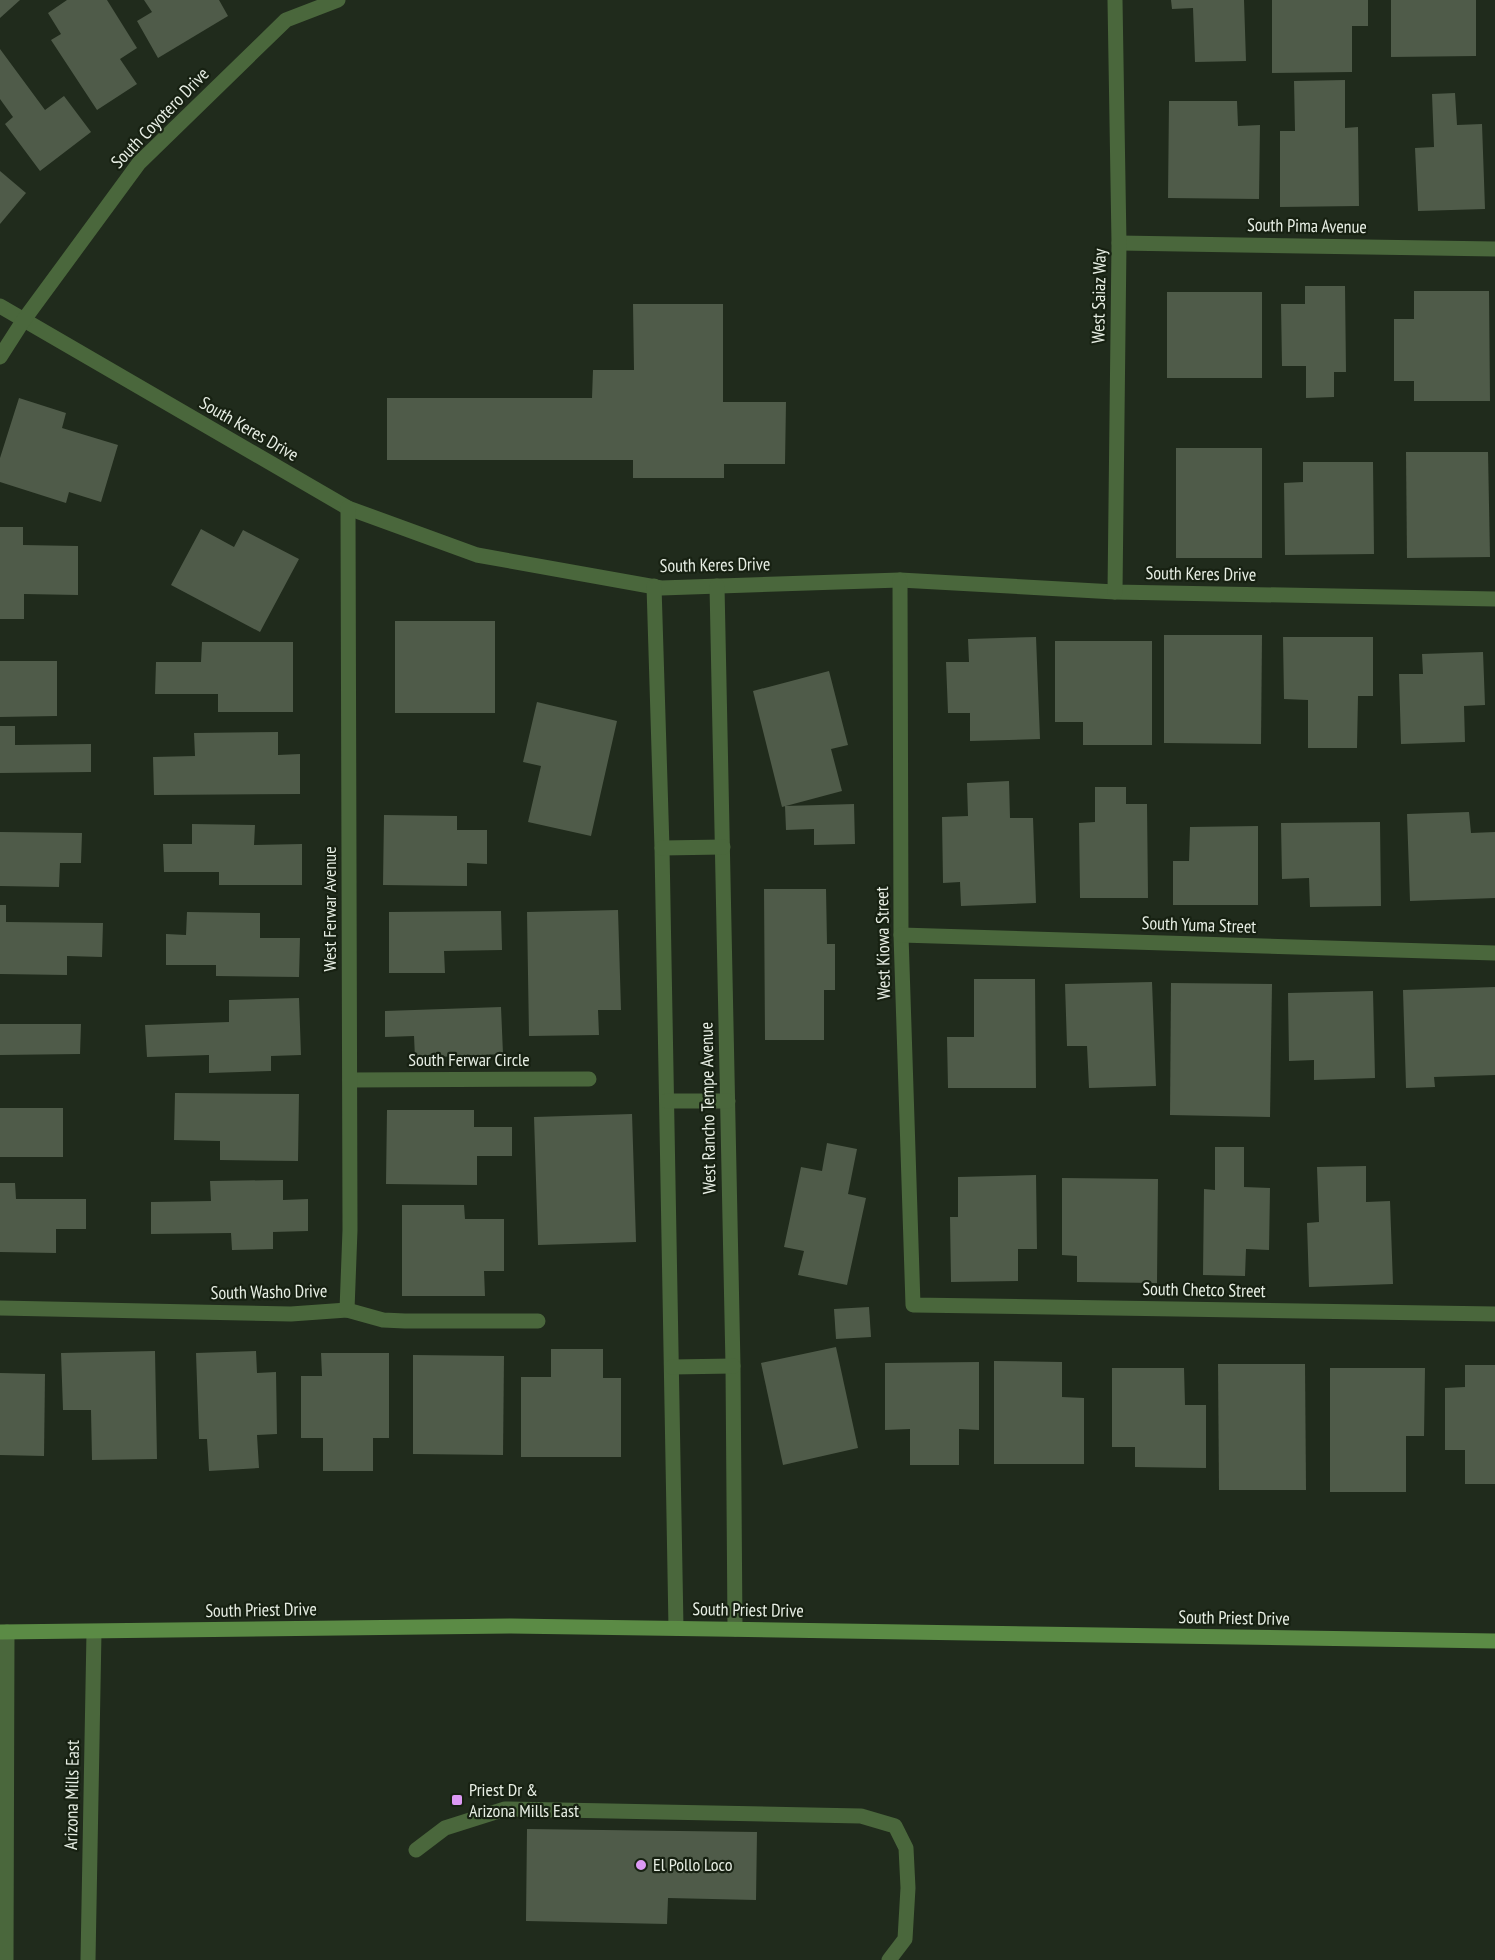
<svg xmlns="http://www.w3.org/2000/svg" width="1495" height="1960" font-family="'PT Sans Narrow',sans-serif">
	<rect width="100%" height="100%" fill="#202b1c"/>
	<g fill="#4f5b49">
		<path d="M 0,0 L 20,0 L 0,18 Z"/>
		<path d="M 67,0 L 107,0 L 137,48 L 120,59 L 137,84 L 97,110 L 51,40 L 61,34 L 48,13 Z"/>
		<path d="M 144,0 L 219,0 L 228,16 L 158,58 L 137,21 L 152,12 Z"/>
		<path d="M 1171,0 L 1244,0 L 1246,61 L 1195,62 L 1193,8 L 1172,9 Z"/>
		<path d="M 1272,0 L 1368,0 L 1368,26 L 1352,26 L 1352,72 L 1272,73 Z"/>
		<path d="M 1391,0 L 1476,0 L 1476,56 L 1391,57 Z"/>
		<path d="M 0,49 L 45,110 L 64,96 L 91,132 L 40,171 L 5,124 L 13,117 L 0,99 Z"/>
		<path d="M 1345,80 L 1345,128 L 1358,127 L 1359,206 L 1280,207 L 1280,131 L 1295,131 L 1294,81 Z"/>
		<path d="M 1455,93 L 1457,125 L 1482,124 L 1485,209 L 1418,211 L 1415,148 L 1434,147 L 1432,94 Z"/>
		<path d="M 1169,101 L 1237,101 L 1238,126 L 1260,125 L 1259,199 L 1168,198 Z"/>
		<path d="M 0,171 L 26,193 L 0,224 Z"/>
		<path d="M 1305,286 L 1345,286 L 1346,372 L 1334,372 L 1334,397 L 1306,398 L 1306,366 L 1282,366 L 1281,304 L 1305,304 Z"/>
		<path d="M 1414,291 L 1489,291 L 1490,401 L 1414,401 L 1414,381 L 1394,381 L 1394,319 L 1414,319 Z"/>
		<rect x="1167" y="292" width="95" height="86"/>
		<path d="M 633,304 L 723,304 L 723,402 L 786,402 L 785,464 L 724,464 L 724,478 L 633,478 L 633,460 L 387,460 L 387,398 L 592,398 L 593,370 L 634,370 Z"/>
		<path d="M 19,398 L 66,413 L 62,428 L 118,445 L 101,502 L 69,492 L 66,503 L 0,482 L 0,458 Z"/>
		<rect x="1176" y="448" width="86" height="110"/>
		<path d="M 1406,452 L 1488,452 L 1490,557 L 1407,558 Z"/>
		<path d="M 1303,462 L 1373,462 L 1374,554 L 1285,555 L 1284,483 L 1303,482 Z"/>
		<path d="M 0,527 L 23,527 L 23,545 L 78,546 L 78,595 L 24,594 L 24,619 L 0,619 Z"/>
		<path d="M 201,529 L 234,547 L 243,530 L 299,559 L 260,632 L 171,585 Z"/>
		<rect x="395" y="621" width="100" height="92"/>
		<path d="M 1164,635 L 1262,635 L 1261,744 L 1164,743 Z"/>
		<path d="M 1036,637 L 1040,739 L 970,741 L 970,713 L 948,713 L 946,662 L 969,662 L 968,639 Z"/>
		<path d="M 1283,637 L 1373,637 L 1373,696 L 1358,696 L 1357,748 L 1308,748 L 1308,700 L 1284,699 Z"/>
		<path d="M 1055,641 L 1152,641 L 1152,745 L 1083,745 L 1083,722 L 1055,722 Z"/>
		<path d="M 202,642 L 293,642 L 293,712 L 218,712 L 218,694 L 155,694 L 156,662 L 201,662 Z"/>
		<path d="M 1483,652 L 1485,705 L 1464,706 L 1465,742 L 1401,744 L 1399,674 L 1423,674 L 1422,654 Z"/>
		<path d="M 0,661 L 57,661 L 57,716 L 0,717 Z"/>
		<path d="M 829,671 L 848,745 L 831,749 L 842,791 L 782,807 L 753,691 Z"/>
		<path d="M 537,702 L 617,721 L 591,836 L 528,822 L 541,766 L 523,762 Z"/>
		<path d="M 0,726 L 15,726 L 15,745 L 91,744 L 91,772 L 0,773 Z"/>
		<path d="M 278,732 L 278,755 L 300,754 L 300,794 L 154,795 L 153,757 L 195,756 L 194,733 Z"/>
		<path d="M 1009,781 L 1010,818 L 1033,818 L 1036,903 L 961,906 L 960,882 L 943,883 L 942,817 L 968,816 L 967,783 Z"/>
		<path d="M 1095,787 L 1126,787 L 1126,804 L 1147,804 L 1148,898 L 1080,898 L 1079,823 L 1095,822 Z"/>
		<path d="M 854,804 L 855,844 L 814,845 L 814,829 L 786,830 L 785,806 Z"/>
		<path d="M 1469,812 L 1471,833 L 1495,832 L 1495,898 L 1410,901 L 1407,814 Z"/>
		<path d="M 384,815 L 457,816 L 457,830 L 487,830 L 487,864 L 467,863 L 467,886 L 383,885 Z"/>
		<path d="M 1380,822 L 1381,906 L 1310,907 L 1309,878 L 1282,879 L 1281,823 Z"/>
		<path d="M 192,824 L 255,825 L 254,845 L 302,844 L 302,885 L 219,885 L 219,872 L 164,872 L 163,844 L 192,844 Z"/>
		<path d="M 1258,826 L 1258,905 L 1173,905 L 1173,861 L 1189,861 L 1190,827 Z"/>
		<path d="M 0,832 L 82,833 L 81,863 L 60,863 L 59,887 L 0,886 Z"/>
		<path d="M 764,889 L 826,889 L 827,944 L 835,944 L 835,990 L 824,990 L 824,1040 L 765,1040 Z"/>
		<path d="M 0,905 L 6,905 L 6,922 L 103,923 L 102,957 L 67,956 L 67,975 L 0,974 Z"/>
		<path d="M 618,910 L 621,1010 L 598,1010 L 599,1035 L 529,1036 L 527,912 Z"/>
		<path d="M 501,911 L 502,950 L 444,951 L 445,973 L 389,973 L 389,912 Z"/>
		<path d="M 187,912 L 260,913 L 260,938 L 300,938 L 299,977 L 216,976 L 216,965 L 166,965 L 166,934 L 186,935 Z"/>
		<path d="M 974,979 L 1035,979 L 1036,1088 L 948,1088 L 947,1037 L 974,1037 Z"/>
		<path d="M 1152,982 L 1156,1086 L 1089,1088 L 1087,1046 L 1067,1046 L 1065,984 Z"/>
		<path d="M 1171,983 L 1272,984 L 1270,1117 L 1170,1115 Z"/>
		<path d="M 1495,987 L 1495,1075 L 1434,1077 L 1435,1087 L 1406,1088 L 1403,990 Z"/>
		<path d="M 1373,991 L 1375,1078 L 1314,1080 L 1314,1060 L 1289,1061 L 1288,993 Z"/>
		<path d="M 299,998 L 301,1055 L 271,1056 L 271,1071 L 209,1073 L 209,1055 L 147,1057 L 145,1025 L 229,1022 L 229,1000 Z"/>
		<path d="M 501,1007 L 503,1054 L 415,1058 L 414,1036 L 385,1037 L 385,1011 Z"/>
		<path d="M 0,1024 L 81,1024 L 80,1054 L 0,1055 Z"/>
		<path d="M 175,1093 L 299,1094 L 298,1161 L 220,1160 L 220,1141 L 174,1140 Z"/>
		<rect x="0" y="1108" width="63" height="49"/>
		<path d="M 387,1110 L 474,1110 L 474,1127 L 512,1127 L 512,1156 L 477,1156 L 477,1185 L 386,1184 Z"/>
		<path d="M 632,1114 L 636,1242 L 538,1245 L 534,1117 Z"/>
		<path d="M 827,1143 L 857,1149 L 848,1194 L 866,1198 L 847,1285 L 798,1275 L 804,1251 L 784,1247 L 801,1167 L 822,1171 Z"/>
		<path d="M 1215,1147 L 1244,1147 L 1244,1187 L 1270,1188 L 1269,1250 L 1246,1249 L 1245,1276 L 1203,1275 L 1204,1189 L 1215,1190 Z"/>
		<path d="M 1366,1166 L 1366,1202 L 1390,1201 L 1393,1284 L 1309,1287 L 1307,1223 L 1319,1222 L 1317,1167 Z"/>
		<path d="M 1036,1175 L 1037,1249 L 1018,1249 L 1018,1281 L 951,1282 L 950,1217 L 958,1217 L 958,1177 Z"/>
		<path d="M 1062,1178 L 1158,1179 L 1157,1283 L 1077,1282 L 1077,1256 L 1062,1255 Z"/>
		<path d="M 283,1180 L 283,1200 L 308,1199 L 308,1231 L 273,1232 L 273,1249 L 232,1250 L 231,1233 L 151,1234 L 151,1202 L 211,1201 L 210,1181 Z"/>
		<path d="M 0,1183 L 15,1183 L 16,1199 L 86,1199 L 86,1229 L 56,1229 L 56,1253 L 0,1252 Z"/>
		<path d="M 402,1205 L 464,1205 L 465,1219 L 504,1219 L 504,1271 L 484,1271 L 485,1296 L 402,1296 Z"/>
		<path d="M 869,1307 L 871,1337 L 836,1339 L 834,1309 Z"/>
		<path d="M 836,1347 L 858,1448 L 783,1465 L 761,1363 Z"/>
		<path d="M 551,1349 L 603,1349 L 603,1378 L 621,1378 L 621,1457 L 521,1457 L 521,1377 L 551,1377 Z"/>
		<path d="M 155,1351 L 157,1459 L 92,1460 L 91,1410 L 63,1410 L 61,1353 Z"/>
		<path d="M 256,1351 L 257,1373 L 276,1372 L 277,1434 L 257,1435 L 259,1468 L 209,1471 L 207,1439 L 199,1439 L 196,1353 Z"/>
		<path d="M 321,1353 L 389,1353 L 389,1438 L 373,1438 L 373,1471 L 323,1471 L 323,1438 L 301,1438 L 301,1376 L 322,1376 Z"/>
		<path d="M 413,1355 L 504,1356 L 503,1455 L 413,1454 Z"/>
		<path d="M 994,1361 L 1062,1362 L 1062,1397 L 1084,1398 L 1084,1464 L 994,1464 Z"/>
		<path d="M 979,1362 L 979,1430 L 959,1429 L 959,1465 L 910,1465 L 910,1429 L 885,1430 L 885,1363 Z"/>
		<path d="M 1218,1364 L 1305,1364 L 1306,1490 L 1219,1490 Z"/>
		<path d="M 1465,1365 L 1495,1365 L 1495,1484 L 1465,1484 L 1465,1450 L 1445,1450 L 1445,1388 L 1465,1387 Z"/>
		<path d="M 1112,1368 L 1184,1368 L 1185,1405 L 1206,1405 L 1206,1468 L 1135,1467 L 1135,1447 L 1112,1447 Z"/>
		<path d="M 1330,1368 L 1425,1368 L 1424,1436 L 1406,1436 L 1406,1492 L 1330,1492 Z"/>
		<path d="M 0,1373 L 45,1374 L 44,1456 L 0,1455 Z"/>
		<path d="M 527,1829 L 757,1832 L 756,1900 L 668,1898 L 667,1924 L 526,1921 Z"/>
	</g>
	<g fill="none" stroke-linecap="round" stroke-linejoin="round">
		<g stroke="#4a673c" stroke-width="15">
			<path d="M 416,1850 L 445,1828 L 505,1809 L 861,1816 L 895,1826 L 906,1848 L 908,1888 L 905,1939 L 889,1960"/>
			<path d="M 6,1960 L 7,1632"/>
			<path d="M 88,1960 L 94,1632"/>
		</g>
		<g stroke="#4a673c" stroke-width="15">
			<path d="M 1119,243 L 1495,249"/>
			<path d="M 0,306 L 348,508 L 477,555 L 661,588 L 900,580 L 1115,592 L 1495,599"/>
			<path d="M 0,357 L 23,321 L 139,163 L 286,20 L 338,0"/>
			<path d="M 900,580 L 901,935 L 913,1305 L 1495,1314"/>
			<path d="M 654,586 L 662,848 L 676,1628"/>
			<path d="M 717,586 L 733,1366 L 735,1629"/>
			<path d="M 1115,592 L 1119,243 L 1115,0"/>
			<path d="M 662,848 L 723,847"/>
			<path d="M 901,935 L 1495,953"/>
			<path d="M 350,1080 L 589,1079"/>
			<path d="M 667,1101 L 728,1101"/>
			<path d="M 0,1308 L 291,1314 L 347,1310 L 383,1320 L 405,1321 L 538,1321"/>
			<path d="M 347,1310 L 350,1230 L 348,508"/>
			<path d="M 672,1367 L 733,1366"/>
		</g>
		<path stroke="#5b8b45" stroke-width="15" d="M 0,1632 L 511,1626 L 1495,1641"/>
	</g>
	<g fill="#dc99f4" stroke="#172112" stroke-width="2">
		<rect x="451" y="1794" width="12" height="12" rx="3"/>
		<circle cx="641" cy="1865" r="6"/>
	</g>
	<g text-anchor="middle" stroke-width="4.5" stroke-linejoin="round" paint-order="stroke">
		<g font-size="18" fill="#e7eee4" stroke="#172112">
			<text transform="translate(160 118) rotate(-46)" y="6">South Coyotero Drive</text>
			<text transform="translate(1307 226) rotate(1)" y="6">South Pima Avenue</text>
			<text transform="translate(1099 296) rotate(-89)" y="6">West Saiaz Way</text>
			<text transform="translate(249 429) rotate(30)" y="6">South Keres Drive</text>
			<text transform="translate(715 565) rotate(-1)" y="6">South Keres Drive</text>
			<text transform="translate(1201 574) rotate(1)" y="6">South Keres Drive</text>
			<text transform="translate(330 909) rotate(-90)" y="6">West Ferwar Avenue</text>
			<text transform="translate(1199 925) rotate(2)" y="6">South Yuma Street</text>
			<text transform="translate(883 943) rotate(-91)" y="6">West Kiowa Street</text>
			<text x="469" y="1066">South Ferwar Circle</text>
			<text transform="translate(708 1108) rotate(-91)" y="6">West Rancho Tempe Avenue</text>
			<text transform="translate(1204 1290) rotate(1)" y="6">South Chetco Street</text>
			<text transform="translate(269 1292) rotate(-1)" y="6">South Washo Drive</text>
			<text transform="translate(261 1610) rotate(-1)" y="6">South Priest Drive</text>
			<text transform="translate(748 1610) rotate(1)" y="6">South Priest Drive</text>
			<text transform="translate(1234 1618) rotate(1)" y="6">South Priest Drive</text>
			<text transform="translate(72 1795) rotate(-89)" y="6">Arizona Mills East</text>
		</g>
		<g font-size="18" fill="#e7eee4" stroke="#172112" text-anchor="start">
			<text x="469" y="1796">Priest Dr &amp;<tspan x="469" dy="21">Arizona Mills East</tspan></text>
			<text x="653" y="1871">El Pollo Loco</text>
		</g>
	</g>
</svg>
